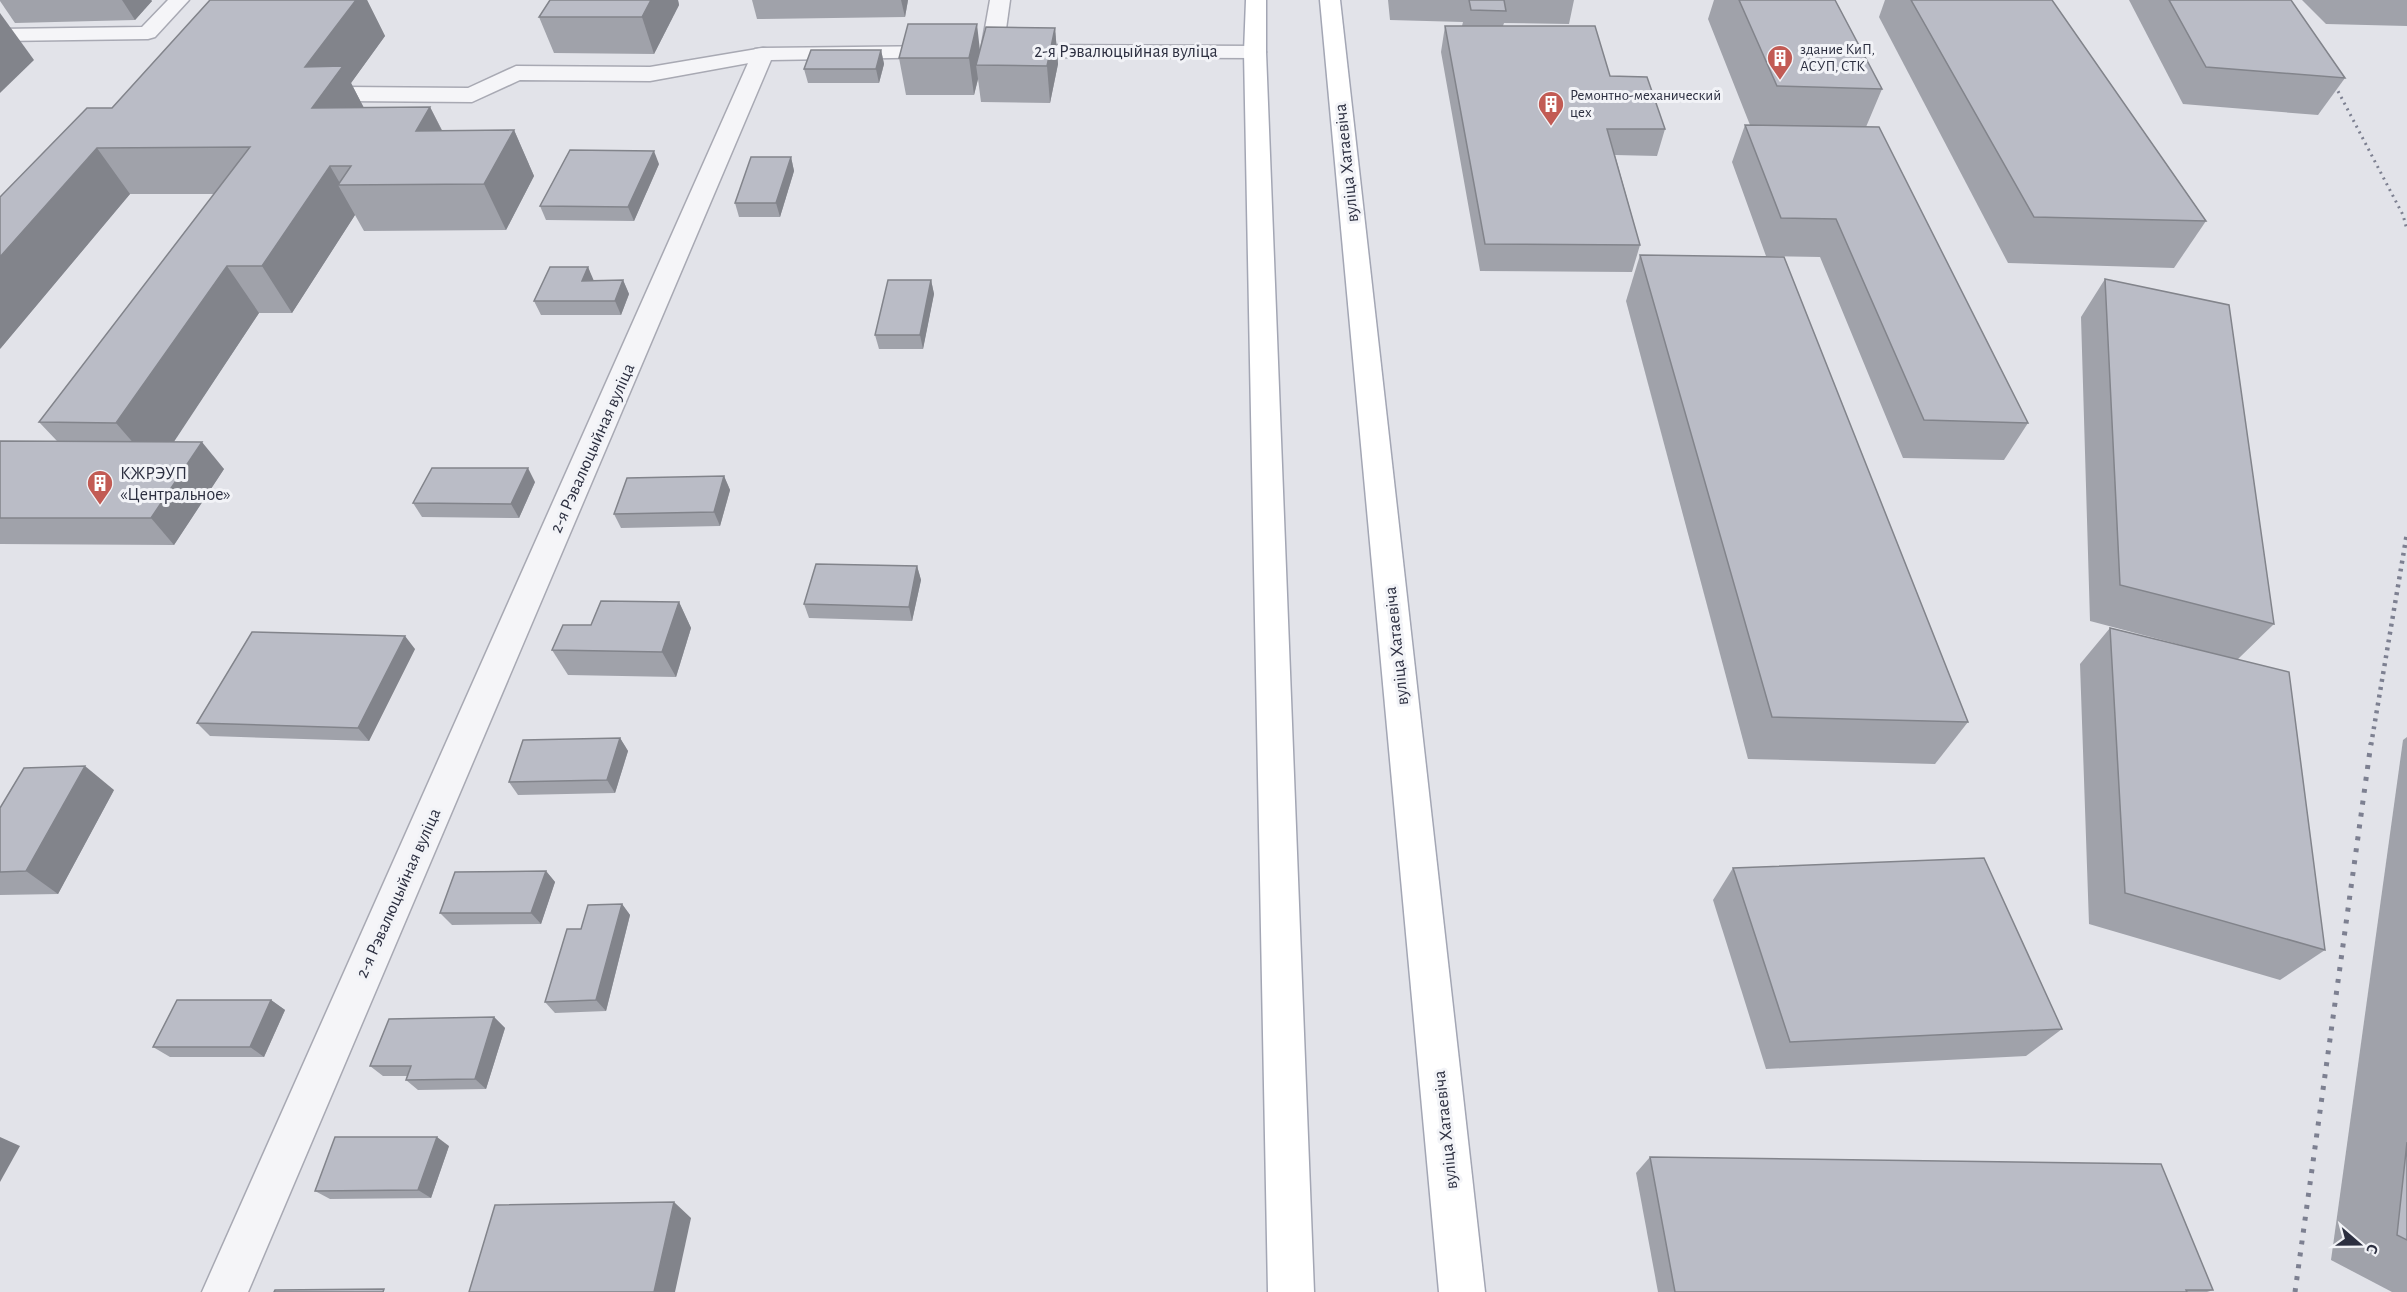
<svg xmlns="http://www.w3.org/2000/svg" width="2407" height="1292" font-family="'Alegreya Sans',sans-serif">
	<rect width="100%" height="100%" fill="#e2e3e9"/>
	<g fill="none" stroke-linecap="round" stroke-linejoin="round">
		<g stroke="#a8a9b3" stroke-width="3">
			<g id="lane">
				<path d="M 168,0 L 189,0 L 155,37 L 148,39 L 0,41 L 0,29 L 142,27 Z"/>
				<path d="M 990,0 L 1010,0 L 1003,51 L 1000,56 L 992,57 L 984,56 L 981,51 Z"/>
				<path d="M 763,48 L 771,49 L 774,54 L 771,59 L 650,81 L 520,80 L 472,102 L 345,101 L 337,99 L 334,94 L 337,89 L 345,87 L 468,88 L 516,66 L 650,67 Z"/>
			</g>
		</g>
		<g stroke="#a8a9b3" stroke-width="3">
			<g id="street">
				<path d="M 1013,45 L 1255,46 L 1263,47 L 1266,52 L 1263,57 L 1255,58 L 1013,57 L 1005,56 L 1002,51 L 1005,46 Z"/>
				<path d="M 944,46 L 952,47 L 955,52 L 952,57 L 771,60 L 248,1292 L 202,1292 L 752,54 L 755,49 L 763,48 Z"/>
			</g>
		</g>
		<g stroke="#a3a6b4" stroke-width="3">
			<g id="primary">
				<path d="M 1246,0 L 1266,0 L 1266,52 L 1314,1292 L 1268,1292 L 1244,52 Z"/>
				<path d="M 1320,0 L 1340,0 L 1485,1292 L 1439,1292 Z"/>
			</g>
		</g>
		<use href="#lane" fill="#f5f5f8" fill-rule="evenodd"/>
		<use href="#street" fill="#f5f5f8" fill-rule="evenodd"/>
		<use href="#primary" fill="#fff" fill-rule="evenodd"/>
		<path stroke="#7d8091" stroke-width="3" stroke-dasharray="2 4.5" stroke-linecap="butt" d="M 2329,74 L 2403,215 L 2407,230"/>
		<path stroke="#7d8091" stroke-width="4.5" stroke-dasharray="3 5" stroke-linecap="butt" d="M 2371,745 L 2407,533"/>
		<path stroke="#7d8091" stroke-width="5" stroke-dasharray="4 8" stroke-linecap="butt" d="M 2295,1292 L 2371,743"/>
	</g>
	<g fill="#a0a2aa">
		<path d="M 0,0 L 151,0 L 152,1 L 135,20 L 15,23 L 0,1 Z"/>
		<path d="M 210,0 L 367,0 L 385,36 L 351,83 L 364,108 L 430,107 L 442,130 L 514,130 L 534,176 L 506,230 L 364,231 L 355,215 L 292,313 L 259,313 L 173,442 L 224,469 L 174,545 L 0,544 L 0,441 L 57,441 L 39,422 L 215,194 L 130,194 L 0,349 L 112,108 Z"/>
		<path d="M 550,0 L 678,0 L 679,5 L 654,54 L 554,53 L 539,17 Z"/>
		<path d="M 752,0 L 908,0 L 905,17 L 757,19 Z"/>
		<path d="M 1388,0 L 1574,0 L 1569,24 L 1504,23 L 1503,26 L 1610,76 L 1665,129 L 1657,156 L 1615,155 L 1640,245 L 1632,272 L 1480,271 L 1441,52 L 1445,26 L 1462,26 L 1463,22 L 1390,20 Z"/>
		<path d="M 1714,0 L 1835,0 L 1882,89 L 1866,127 L 2028,423 L 2004,460 L 1903,458 L 1820,257 L 1766,256 L 1732,162 L 1745,125 L 1750,125 L 1708,19 Z"/>
		<path d="M 1885,0 L 2052,0 L 2206,221 L 2174,268 L 2008,263 L 1879,17 Z"/>
		<path d="M 2129,0 L 2291,0 L 2345,78 L 2318,115 L 2183,104 Z"/>
		<path d="M 2302,0 L 2407,0 L 2407,26 L 2326,24 Z"/>
		<path d="M 1055,28 L 1058,64 L 1050,103 L 981,102 L 978,79 L 974,95 L 906,95 L 899,58 L 980,49 Z"/>
		<path d="M 881,50 L 884,64 L 879,83 L 808,83 L 804,69 Z"/>
		<path d="M 791,157 L 794,171 L 780,217 L 739,217 L 735,203 Z"/>
		<path d="M 659,164 L 634,221 L 546,220 L 540,206 Z"/>
		<path d="M 1640,255 L 1968,722 L 1935,764 L 1748,759 L 1626,301 Z"/>
		<path d="M 588,267 L 593,281 L 623,280 L 629,294 L 621,315 L 541,315 L 534,301 Z"/>
		<path d="M 2105,279 L 2274,624 L 2238,659 L 2325,950 L 2280,980 L 2089,924 L 2080,664 L 2110,628 L 2200,650 L 2090,621 L 2081,317 Z"/>
		<path d="M 931,280 L 934,294 L 923,349 L 879,349 L 875,335 Z"/>
		<path d="M 724,476 L 730,490 L 720,526 L 621,528 L 614,514 Z"/>
		<path d="M 535,482 L 519,518 L 422,517 L 413,503 Z"/>
		<path d="M 917,566 L 921,580 L 912,621 L 809,618 L 804,604 Z"/>
		<path d="M 679,602 L 691,628 L 676,677 L 568,675 L 552,650 L 591,625 Z"/>
		<path d="M 415,649 L 369,741 L 210,736 L 197,723 Z"/>
		<path d="M 2407,737 L 2407,1292 L 2392,1292 L 2331,1260 L 2403,740 Z"/>
		<path d="M 620,738 L 628,751 L 615,793 L 518,795 L 509,782 Z"/>
		<path d="M 114,790 L 58,894 L 0,895 L 0,808 Z"/>
		<path d="M 1733,868 L 2062,1029 L 2026,1056 L 1766,1069 L 1713,900 Z"/>
		<path d="M 546,871 L 555,882 L 541,924 L 452,925 L 440,913 Z"/>
		<path d="M 622,904 L 630,915 L 606,1011 L 555,1013 L 545,1002 L 581,929 Z"/>
		<path d="M 271,1000 L 285,1010 L 264,1057 L 170,1057 L 153,1047 Z"/>
		<path d="M 494,1017 L 505,1028 L 486,1089 L 418,1090 L 406,1080 L 407,1076 L 383,1076 L 370,1066 Z"/>
		<path d="M 449,1146 L 431,1198 L 330,1199 L 315,1191 Z"/>
		<path d="M 1650,1157 L 2213,1290 L 2207,1292 L 1658,1292 L 1636,1173 Z"/>
	</g>
	<g fill="#82848b">
		<path d="M 122,0 L 151,0 L 152,1 L 135,20 Z"/>
		<path d="M 356,0 L 367,0 L 385,36 L 351,83 L 366,112 L 312,108 L 305,67 Z"/>
		<path d="M 651,0 L 678,0 L 679,5 L 654,54 L 642,17 Z"/>
		<path d="M 901,0 L 908,0 L 905,17 Z"/>
		<path d="M 0,13 L 34,60 L 0,93 Z"/>
		<path d="M 977,24 L 981,60 L 976,65 L 978,79 L 974,95 L 969,58 Z"/>
		<path d="M 1055,28 L 1058,64 L 1050,103 L 1047,66 Z"/>
		<path d="M 881,50 L 884,64 L 879,83 L 876,69 Z"/>
		<path d="M 430,107 L 453,153 L 416,131 Z"/>
		<path d="M 514,130 L 534,176 L 506,230 L 484,184 Z"/>
		<path d="M 97,148 L 130,194 L 0,349 L 0,257 Z"/>
		<path d="M 654,151 L 659,164 L 634,221 L 628,207 Z"/>
		<path d="M 791,157 L 794,171 L 780,217 L 776,203 Z"/>
		<path d="M 330,166 L 341,185 L 338,185 L 355,215 L 292,313 L 262,266 Z"/>
		<path d="M 227,266 L 259,313 L 156,469 L 116,423 Z"/>
		<path d="M 588,267 L 594,281 L 582,281 Z"/>
		<path d="M 623,280 L 629,294 L 621,315 L 615,301 Z"/>
		<path d="M 931,280 L 934,294 L 923,349 L 920,335 Z"/>
		<path d="M 202,442 L 224,469 L 174,545 L 151,518 Z"/>
		<path d="M 528,468 L 535,482 L 519,518 L 511,504 Z"/>
		<path d="M 724,476 L 730,490 L 720,526 L 714,512 Z"/>
		<path d="M 917,566 L 921,580 L 912,621 L 909,607 Z"/>
		<path d="M 679,602 L 691,628 L 676,677 L 662,652 Z"/>
		<path d="M 405,636 L 415,649 L 369,741 L 358,728 Z"/>
		<path d="M 620,738 L 628,751 L 615,793 L 607,780 Z"/>
		<path d="M 85,766 L 114,790 L 58,894 L 26,871 Z"/>
		<path d="M 546,871 L 555,882 L 541,924 L 531,913 Z"/>
		<path d="M 622,904 L 630,915 L 606,1011 L 596,1000 Z"/>
		<path d="M 271,1000 L 285,1010 L 264,1057 L 250,1047 Z"/>
		<path d="M 494,1017 L 505,1028 L 486,1089 L 475,1079 Z"/>
		<path d="M 0,1137 L 20,1146 L 0,1182 Z"/>
		<path d="M 437,1137 L 449,1146 L 431,1198 L 418,1190 Z"/>
		<path d="M 674,1202 L 691,1218 L 675,1292 L 654,1292 Z"/>
	</g>
	<g fill="#babcc6" stroke="#82848b" stroke-width="1.5">
		<path d="M 210,0 L 356,0 L 305,67 L 343,66 L 312,108 L 430,107 L 416,131 L 514,130 L 484,184 L 338,185 L 351,166 L 330,166 L 262,266 L 227,266 L 116,423 L 39,422 L 250,147 L 97,148 L 0,257 L 0,197 L 87,108 L 112,108 Z"/>
		<path d="M 550,0 L 651,0 L 642,17 L 539,17 Z"/>
		<path d="M 1469,0 L 1504,0 L 1506,11 L 1471,10 Z"/>
		<path d="M 1739,0 L 1835,0 L 1882,89 L 1777,86 Z"/>
		<path d="M 1911,0 L 2052,0 L 2206,221 L 2034,217 Z"/>
		<path d="M 2169,0 L 2291,0 L 2345,78 L 2206,67 Z"/>
		<path d="M 908,24 L 977,24 L 969,58 L 899,58 Z"/>
		<path d="M 1445,26 L 1595,26 L 1610,76 L 1647,77 L 1665,129 L 1607,129 L 1640,245 L 1485,244 Z"/>
		<path d="M 986,27 L 1055,28 L 1047,66 L 976,65 Z"/>
		<path d="M 811,50 L 881,50 L 876,69 L 804,69 Z"/>
		<path d="M 1745,125 L 1879,127 L 2028,423 L 1924,420 L 1836,219 L 1781,218 Z"/>
		<path d="M 570,150 L 654,151 L 628,207 L 540,206 Z"/>
		<path d="M 751,157 L 791,157 L 776,203 L 735,203 Z"/>
		<path d="M 1640,255 L 1784,257 L 1968,722 L 1772,717 Z"/>
		<path d="M 550,267 L 588,267 L 582,281 L 623,280 L 615,301 L 534,301 Z"/>
		<path d="M 2105,279 L 2229,305 L 2274,624 L 2120,585 Z"/>
		<path d="M 888,280 L 931,280 L 920,335 L 875,335 Z"/>
		<path d="M 0,441 L 202,442 L 151,518 L 0,518 Z"/>
		<path d="M 432,468 L 528,468 L 511,504 L 413,503 Z"/>
		<path d="M 724,476 L 714,512 L 614,514 L 627,478 Z"/>
		<path d="M 816,564 L 917,566 L 909,607 L 804,604 Z"/>
		<path d="M 601,601 L 679,602 L 662,652 L 552,650 L 563,625 L 591,625 Z"/>
		<path d="M 2110,628 L 2289,672 L 2325,950 L 2125,893 Z"/>
		<path d="M 252,632 L 405,636 L 358,728 L 197,723 Z"/>
		<path d="M 620,738 L 607,780 L 509,782 L 523,740 Z"/>
		<path d="M 85,766 L 26,871 L 0,872 L 0,808 L 24,768 Z"/>
		<path d="M 1984,858 L 2062,1029 L 1790,1042 L 1733,868 Z"/>
		<path d="M 546,871 L 531,913 L 440,913 L 455,872 Z"/>
		<path d="M 622,904 L 596,1000 L 545,1002 L 567,929 L 581,929 L 588,905 Z"/>
		<path d="M 177,1000 L 271,1000 L 250,1047 L 153,1047 Z"/>
		<path d="M 494,1017 L 475,1079 L 406,1080 L 411,1066 L 370,1066 L 389,1019 Z"/>
		<path d="M 335,1137 L 437,1137 L 418,1190 L 315,1191 Z"/>
		<path d="M 2407,1142 L 2407,1240 L 2397,1235 Z"/>
		<path d="M 1650,1157 L 2161,1164 L 2213,1290 L 2186,1290 L 2187,1292 L 1675,1292 Z"/>
		<path d="M 674,1202 L 654,1292 L 469,1292 L 495,1205 Z"/>
		<path d="M 384,1289 L 383,1292 L 274,1292 L 275,1290 Z"/>
	</g>
	<defs>
		<g id="building-pin" transform="scale(1.35)"><path d="M0 17L-7.5 6A9.5 9.5 0 1 1 7.5 6Z" fill="#c25b54" stroke="#f2f3f7"/><path d="M-4-6H4V6H1V3H-1V6H-4ZM-2.5-4.3h1.7v1.8h-1.7ZM.8-4.3h1.7v1.8H.8ZM-2.5-1h1.7V.8h-1.7ZM.8-1h1.7V.8H.8Z" fill="#fff"/></g>
	</defs>
	<g fill-rule="evenodd">
		<use href="#building-pin" x="1780" y="58"/>
		<use href="#building-pin" x="1551" y="104"/>
		<use href="#building-pin" x="100" y="483"/>
	</g>
	<g text-anchor="middle" stroke-width="6" stroke-linejoin="round" paint-order="stroke">
		<g font-size="15" fill="#2c2f40" stroke="#f2f3f7" text-anchor="start">
			<text x="1800" y="54">здание КиП,<tspan x="1800" dy="17">АСУП, СТК</tspan></text>
			<text x="1570" y="100">Ремонтно-механический<tspan x="1570" dy="17">цех</tspan></text>
		</g>
		<g font-size="18" fill="#2c2f40" stroke="#f2f3f7">
			<text x="1126" y="57">2-я Рэвалюцыйная вуліца</text>
			<text transform="translate(1346 163) rotate(-96)" y="6">вуліца Хатаевіча</text>
			<text transform="translate(592 448) rotate(-66)" y="6">2-я Рэвалюцыйная вуліца</text>
			<text transform="translate(1396 646) rotate(-96)" y="6">вуліца Хатаевіча</text>
			<text transform="translate(398 893) rotate(-66)" y="6">2-я Рэвалюцыйная вуліца</text>
			<text transform="translate(1445 1130) rotate(-96)" y="6">вуліца Хатаевіча</text>
		</g>
		<g font-size="18" fill="#2c2f40" stroke="#f2f3f7" text-anchor="start">
			<text x="120" y="479">КЖРЭУП<tspan x="120" dy="21">«Центральное»</tspan></text>
		</g>
	</g>
	<g transform="translate(2359 1244) rotate(110)" stroke="#f2f3f7" stroke-width="4.5" paint-order="stroke">
	<path d="M0-4.5L10 22L0 15L-10 22Z" fill="#2c2f40"/>
	<text y="-9" font-size="16" font-weight="bold" text-anchor="middle" fill="#2c2f40">С</text>
	</g>
</svg>
